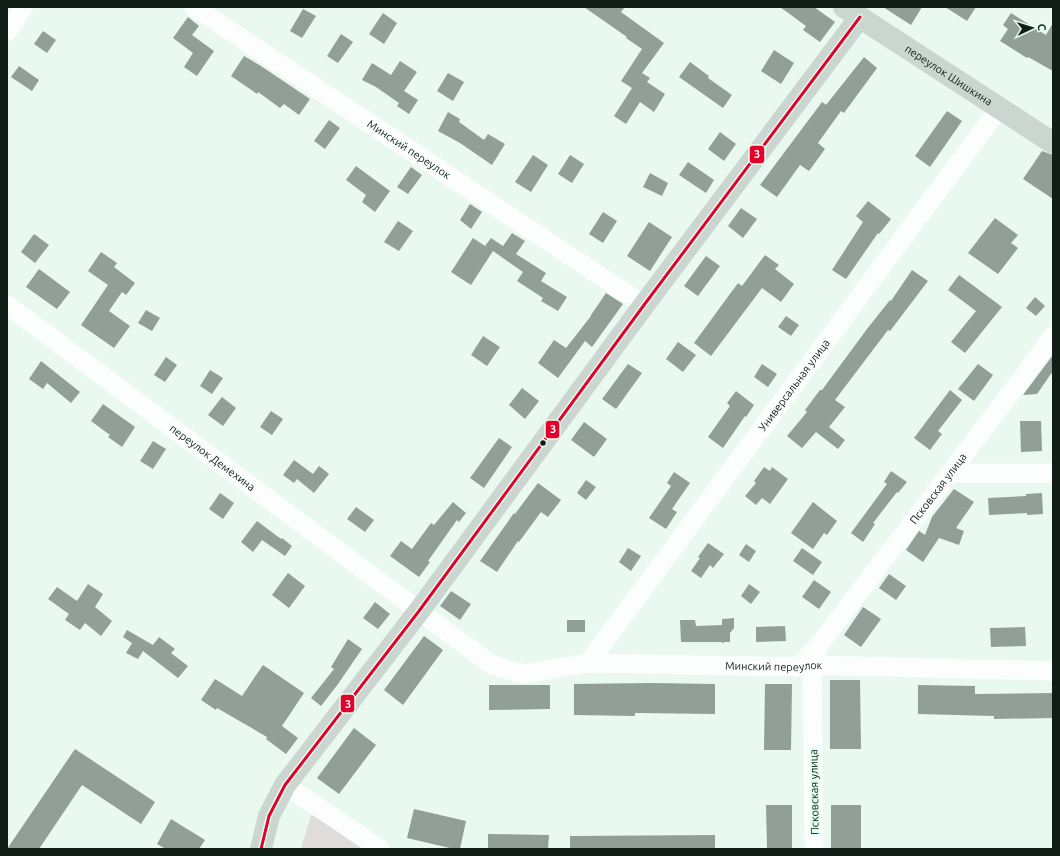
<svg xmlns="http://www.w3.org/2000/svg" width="1060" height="856" font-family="Ubuntu,sans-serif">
	<rect width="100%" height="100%" fill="#e9f9f0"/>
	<path fill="#e1dcdc" d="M 311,815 L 322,819 L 369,849 L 301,849 Z"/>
	<g fill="#929f97">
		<path d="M 584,7 L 625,7 L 621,12 L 664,43 L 642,73 L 650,78 L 647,82 L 665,94 L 654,112 L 640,102 L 626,124 L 614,116 L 632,88 L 621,81 L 642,49 L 626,38 L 627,37 Z"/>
		<path d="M 780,7 L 814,7 L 835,22 L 820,42 L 803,30 L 806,26 Z"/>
		<path d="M 883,7 L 922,7 L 911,25 Z"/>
		<path d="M 945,7 L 976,7 L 967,21 Z"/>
		<path d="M 303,9 L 316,16 L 302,38 L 290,31 Z"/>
		<path d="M 383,13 L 397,23 L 384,44 L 369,34 Z"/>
		<path d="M 1011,13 L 1046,35 L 1053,23 L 1053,71 L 1028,57 L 1027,58 L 1000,41 L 1008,29 L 1003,25 Z"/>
		<path d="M 188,17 L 199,26 L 192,35 L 214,51 L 197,76 L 184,67 L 193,53 L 173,38 Z"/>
		<path d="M 43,31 L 56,40 L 47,53 L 34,44 Z"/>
		<path d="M 341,34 L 353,42 L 338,63 L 327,56 Z"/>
		<path d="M 774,50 L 794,63 L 781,84 L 761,71 Z"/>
		<path d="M 244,56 L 261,66 L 310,99 L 299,115 L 284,104 L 280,108 L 258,92 L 257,94 L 231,76 Z"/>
		<path d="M 864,57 L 877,68 L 844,113 L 841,111 L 818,143 L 825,149 L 809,171 L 800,165 L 777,197 L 760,185 L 822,102 L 826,105 Z"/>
		<path d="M 400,61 L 417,72 L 404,91 L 418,100 L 409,114 L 397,106 L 399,103 L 376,87 L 362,80 L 372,63 L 391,75 Z"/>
		<path d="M 690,62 L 709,76 L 708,78 L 732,95 L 723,108 L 679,77 Z"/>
		<path d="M 19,66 L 39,80 L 32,91 L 11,77 Z"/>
		<path d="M 448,73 L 464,82 L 453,101 L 437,91 Z"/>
		<path d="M 947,111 L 962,121 L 930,167 L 915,156 Z"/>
		<path d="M 448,112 L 460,119 L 459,122 L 484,140 L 488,134 L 505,144 L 492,165 L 460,143 L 438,131 Z"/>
		<path d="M 329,120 L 340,128 L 325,149 L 314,141 Z"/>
		<path d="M 720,132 L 736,144 L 724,161 L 708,149 Z"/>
		<path d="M 1042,151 L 1053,155 L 1053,199 L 1023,179 Z"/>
		<path d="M 533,155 L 548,165 L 531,192 L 515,182 Z"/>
		<path d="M 570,155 L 584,164 L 572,183 L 558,174 Z"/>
		<path d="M 688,162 L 714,180 L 706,193 L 679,175 Z"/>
		<path d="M 356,166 L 390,191 L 375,212 L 362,202 L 366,195 L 346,180 Z"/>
		<path d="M 411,167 L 422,175 L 408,194 L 397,187 Z"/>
		<path d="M 650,173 L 668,183 L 662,196 L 643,187 Z"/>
		<path d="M 868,201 L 891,219 L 879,234 L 878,233 L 846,279 L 832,270 L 863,222 L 856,216 Z"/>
		<path d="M 470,204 L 482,212 L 471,229 L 460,220 Z"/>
		<path d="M 741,208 L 757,219 L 743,238 L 728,226 Z"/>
		<path d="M 603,212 L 617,221 L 603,243 L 589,234 Z"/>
		<path d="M 995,218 L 1018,235 L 1011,243 L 1018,248 L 998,274 L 968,253 Z"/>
		<path d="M 398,221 L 413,231 L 399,251 L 384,242 Z"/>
		<path d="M 649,222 L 672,237 L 650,271 L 627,256 Z"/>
		<path d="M 512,233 L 525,241 L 516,254 L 546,273 L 541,281 L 567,297 L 558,311 L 541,301 L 543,298 L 517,281 L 523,272 L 493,251 L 471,285 L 451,272 L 473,238 L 485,246 L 491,238 L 503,246 Z"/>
		<path d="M 34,234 L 49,245 L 35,263 L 21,252 Z"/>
		<path d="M 101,252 L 117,263 L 114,267 L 135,283 L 126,295 L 122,292 L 109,311 L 130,326 L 114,348 L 81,325 L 108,285 L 88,271 Z"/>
		<path d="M 765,255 L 779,265 L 775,269 L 794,284 L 781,302 L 762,288 L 711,356 L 694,343 L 738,283 L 742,286 Z"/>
		<path d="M 706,256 L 720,266 L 698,296 L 684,286 Z"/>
		<path d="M 39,269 L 70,292 L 57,309 L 26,287 Z"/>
		<path d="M 912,270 L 928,281 L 890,331 L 888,330 L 835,400 L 845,407 L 829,427 L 845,440 L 838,449 L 816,432 L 802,448 L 787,436 L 807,412 L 805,410 L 820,390 L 822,390 L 867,329 L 890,300 L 891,301 Z"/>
		<path d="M 959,275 L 1002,307 L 965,353 L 951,342 L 976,311 L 948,290 Z"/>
		<path d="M 606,293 L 623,304 L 592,347 L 585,341 L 558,378 L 538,363 L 554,340 L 566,348 L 591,316 L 591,315 Z"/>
		<path d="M 1035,297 L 1045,306 L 1036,316 L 1026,308 Z"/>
		<path d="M 146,310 L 160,318 L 152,331 L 138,323 Z"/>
		<path d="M 786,316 L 799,325 L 791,336 L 778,327 Z"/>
		<path d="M 483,336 L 500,347 L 487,366 L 471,355 Z"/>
		<path d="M 678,342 L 696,355 L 683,372 L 666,359 Z"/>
		<path d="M 1053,355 L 1053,371 L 1037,394 L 1023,395 Z"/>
		<path d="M 166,357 L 177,365 L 165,382 L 154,375 Z"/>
		<path d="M 41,361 L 80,392 L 71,403 L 47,383 L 43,389 L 29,379 Z"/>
		<path d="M 628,364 L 642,373 L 616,409 L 602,399 Z"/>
		<path d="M 762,364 L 777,374 L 768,387 L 754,377 Z"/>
		<path d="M 978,364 L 993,375 L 974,401 L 958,389 Z"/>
		<path d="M 210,370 L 223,378 L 212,394 L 200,386 Z"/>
		<path d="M 522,388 L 539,401 L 525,419 L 509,405 Z"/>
		<path d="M 950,390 L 962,400 L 938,431 L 942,434 L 930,450 L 914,438 Z"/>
		<path d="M 736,391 L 754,405 L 746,417 L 745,416 L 723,448 L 708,437 L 730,406 L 727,403 Z"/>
		<path d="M 222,397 L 236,408 L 223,426 L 208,415 Z"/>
		<path d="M 103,404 L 135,427 L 122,447 L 108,437 L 110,435 L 91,421 Z"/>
		<path d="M 271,411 L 283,419 L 272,435 L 260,427 Z"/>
		<path d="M 1020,421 L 1041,421 L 1042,451 L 1021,452 Z"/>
		<path d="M 584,422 L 607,439 L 594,457 L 571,440 Z"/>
		<path d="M 499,438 L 512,447 L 484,488 L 470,478 Z"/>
		<path d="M 153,441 L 166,449 L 153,469 L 140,461 Z"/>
		<path d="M 294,460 L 313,474 L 319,466 L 329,474 L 314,493 L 297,479 L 294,483 L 283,475 Z"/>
		<path d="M 764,467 L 770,471 L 772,467 L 788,479 L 770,504 L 762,498 L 756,505 L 745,496 L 756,483 L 754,481 Z"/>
		<path d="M 891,471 L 907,482 L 898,493 L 897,492 L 873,523 L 875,524 L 863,542 L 851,533 L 887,484 L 884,482 Z"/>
		<path d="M 674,472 L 690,483 L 672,509 L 677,512 L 666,529 L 649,518 L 671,486 L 667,483 Z"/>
		<path d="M 586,480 L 596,487 L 586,500 L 577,493 Z"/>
		<path d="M 538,483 L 561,500 L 548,517 L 541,512 L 519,542 L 518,541 L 497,572 L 480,561 L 514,513 L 515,514 Z"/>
		<path d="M 954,489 L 974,502 L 956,528 L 964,531 L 959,545 L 939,538 L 923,562 L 906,550 L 919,531 L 925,535 L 932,517 Z"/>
		<path d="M 220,493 L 234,503 L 223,519 L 209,509 Z"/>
		<path d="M 1042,493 L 1043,514 L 1027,515 L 1027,513 L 989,515 L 988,498 L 1026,496 L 1026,494 Z"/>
		<path d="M 453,502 L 466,513 L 459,522 L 457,520 L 428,561 L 430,562 L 419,577 L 390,556 L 401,541 L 412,549 L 431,523 L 434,525 Z"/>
		<path d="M 813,502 L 837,521 L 827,535 L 824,533 L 813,549 L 791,533 Z"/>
		<path d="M 356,507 L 374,520 L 365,532 L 347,519 Z"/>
		<path d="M 257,521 L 281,539 L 282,538 L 292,546 L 285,556 L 262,540 L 253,552 L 241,542 Z"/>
		<path d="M 708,543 L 724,554 L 713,568 L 710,565 L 701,578 L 691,571 L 700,558 L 698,557 Z"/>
		<path d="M 746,544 L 756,551 L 749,562 L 739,555 Z"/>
		<path d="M 628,548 L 641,556 L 631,571 L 619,562 Z"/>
		<path d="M 802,548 L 822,562 L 813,575 L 793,561 Z"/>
		<path d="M 288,573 L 305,586 L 289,608 L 272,595 Z"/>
		<path d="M 889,574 L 906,586 L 896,600 L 879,588 Z"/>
		<path d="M 814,580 L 831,592 L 819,609 L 802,597 Z"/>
		<path d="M 88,584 L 103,594 L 95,607 L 112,621 L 101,636 L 85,623 L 80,630 L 65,620 L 69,614 L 48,599 L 57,587 L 77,601 Z"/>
		<path d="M 749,584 L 760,592 L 751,604 L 741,596 Z"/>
		<path d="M 451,591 L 471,604 L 460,620 L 440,606 Z"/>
		<path d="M 375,602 L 390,614 L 378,629 L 363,618 Z"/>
		<path d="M 863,607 L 881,619 L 861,647 L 844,635 Z"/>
		<path d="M 734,618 L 734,628 L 730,633 L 730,642 L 724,642 L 723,644 L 722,642 L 681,642 L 680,620 L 695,620 L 696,626 L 722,625 L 722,619 Z"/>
		<rect x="567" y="620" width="18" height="12"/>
		<path d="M 785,626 L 786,641 L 756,642 L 756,627 Z"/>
		<path d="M 1025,627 L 1026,646 L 991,647 L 990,628 Z"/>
		<path d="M 127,630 L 153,645 L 159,637 L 175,649 L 171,653 L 188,666 L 178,678 L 143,651 L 138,659 L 126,653 L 132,643 L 123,637 Z"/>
		<path d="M 424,636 L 443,650 L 403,705 L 384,690 Z"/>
		<path d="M 348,639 L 362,649 L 338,684 L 321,706 L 311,698 L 334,669 L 331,667 Z"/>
		<path d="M 263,665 L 304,693 L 282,726 L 298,738 L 286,754 L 266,739 L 267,737 L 217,708 L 216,710 L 201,700 L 215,679 L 242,696 Z"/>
		<path d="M 830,680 L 860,680 L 861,749 L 830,749 Z"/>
		<path d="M 651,683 L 715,684 L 715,714 L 635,713 L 635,716 L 574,715 L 574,684 Z"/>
		<path d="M 765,684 L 792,684 L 791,750 L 764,750 Z"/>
		<path d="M 489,685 L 550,685 L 550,709 L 489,710 Z"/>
		<path d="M 918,685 L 975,686 L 975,694 L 1053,693 L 1053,718 L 994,719 L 994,716 L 918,714 Z"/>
		<path d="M 354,728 L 376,745 L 339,794 L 317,778 Z"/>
		<path d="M 75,749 L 155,802 L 141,824 L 82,785 L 39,849 L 7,849 Z"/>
		<path d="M 766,805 L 792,805 L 792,849 L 767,849 Z"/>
		<rect x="831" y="805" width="30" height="44"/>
		<path d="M 414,809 L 466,821 L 460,849 L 454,849 L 407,838 Z"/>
		<path d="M 171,819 L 205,840 L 199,849 L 166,849 L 157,844 Z"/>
		<path d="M 488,834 L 549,835 L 548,849 L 488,849 Z"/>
		<path d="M 715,835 L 715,849 L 570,849 L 570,836 Z"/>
	</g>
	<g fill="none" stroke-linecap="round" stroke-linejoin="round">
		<g stroke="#fcfefd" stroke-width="19">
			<path id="s1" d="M 194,7 L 644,305"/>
			<path d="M 7,32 L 24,7"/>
			<path id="s2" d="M 7,305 L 492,665 L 524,674 L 588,663 L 798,667 L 812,665 L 1053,671"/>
			<path d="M 949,473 L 1053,473"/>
			<path id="s3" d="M 588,663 L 1000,107"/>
			<path id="s4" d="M 798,667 L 822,641 L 1023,377 L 1053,336"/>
			<path d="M 285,785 L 380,849"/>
			<path d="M 814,849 L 812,665 L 817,653"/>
		</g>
		<g stroke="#cbd6d1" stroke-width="22">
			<path id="s5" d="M 844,7 L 1053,143"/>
			<path d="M 261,849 L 269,816 L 285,785 L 419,611 L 644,305 L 860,17"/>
		</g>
		<g stroke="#e3ffef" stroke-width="6">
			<path id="bus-1" d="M 261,849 L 269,816 L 285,785 L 419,611 L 644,305 L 860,17"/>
		</g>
		<use href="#bus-1" stroke="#e4002b" stroke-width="3"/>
	</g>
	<circle fill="#111e17" stroke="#e3ffef" stroke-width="1.5" cx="543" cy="443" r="3.5"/>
	<g text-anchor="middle" stroke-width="4" stroke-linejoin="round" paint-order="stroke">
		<g font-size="11" fill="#111e17" stroke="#e3ffef">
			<text dy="4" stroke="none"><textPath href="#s5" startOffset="125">переулок Шишкина</textPath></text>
			<text dy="4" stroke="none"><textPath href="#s1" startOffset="258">Минский переулок</textPath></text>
			<text dy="4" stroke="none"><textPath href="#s3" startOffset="346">Универсальная улица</textPath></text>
			<text dy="4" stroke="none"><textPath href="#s2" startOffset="256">переулок Демехина</textPath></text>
			<text dy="4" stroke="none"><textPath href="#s4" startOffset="227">Псковская улица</textPath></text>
			<text dy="4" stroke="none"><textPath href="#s2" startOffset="888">Минский переулок</textPath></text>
			<text transform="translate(814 792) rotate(-91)" y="4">Псковская улица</text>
		</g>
	</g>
	<g stroke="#e3ffef" stroke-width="1.5">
		<rect x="749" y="145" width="16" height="19" rx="4" fill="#e4002b"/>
		<rect x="545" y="420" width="15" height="19" rx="4" fill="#e4002b"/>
		<rect x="340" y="694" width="15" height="19" rx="4" fill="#e4002b"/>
	</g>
	<g font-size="11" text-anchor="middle" font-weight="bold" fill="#fff">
		<text x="757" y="158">3</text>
		<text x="553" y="433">3</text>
		<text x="348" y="708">3</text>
	</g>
	<rect width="1060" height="856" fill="none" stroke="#111e17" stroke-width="16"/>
	<g transform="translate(1032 28) rotate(86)" stroke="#e3ffef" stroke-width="3" paint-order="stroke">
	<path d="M0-3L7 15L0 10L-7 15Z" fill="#111e17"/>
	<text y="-6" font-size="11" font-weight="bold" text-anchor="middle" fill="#111e17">С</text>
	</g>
</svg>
